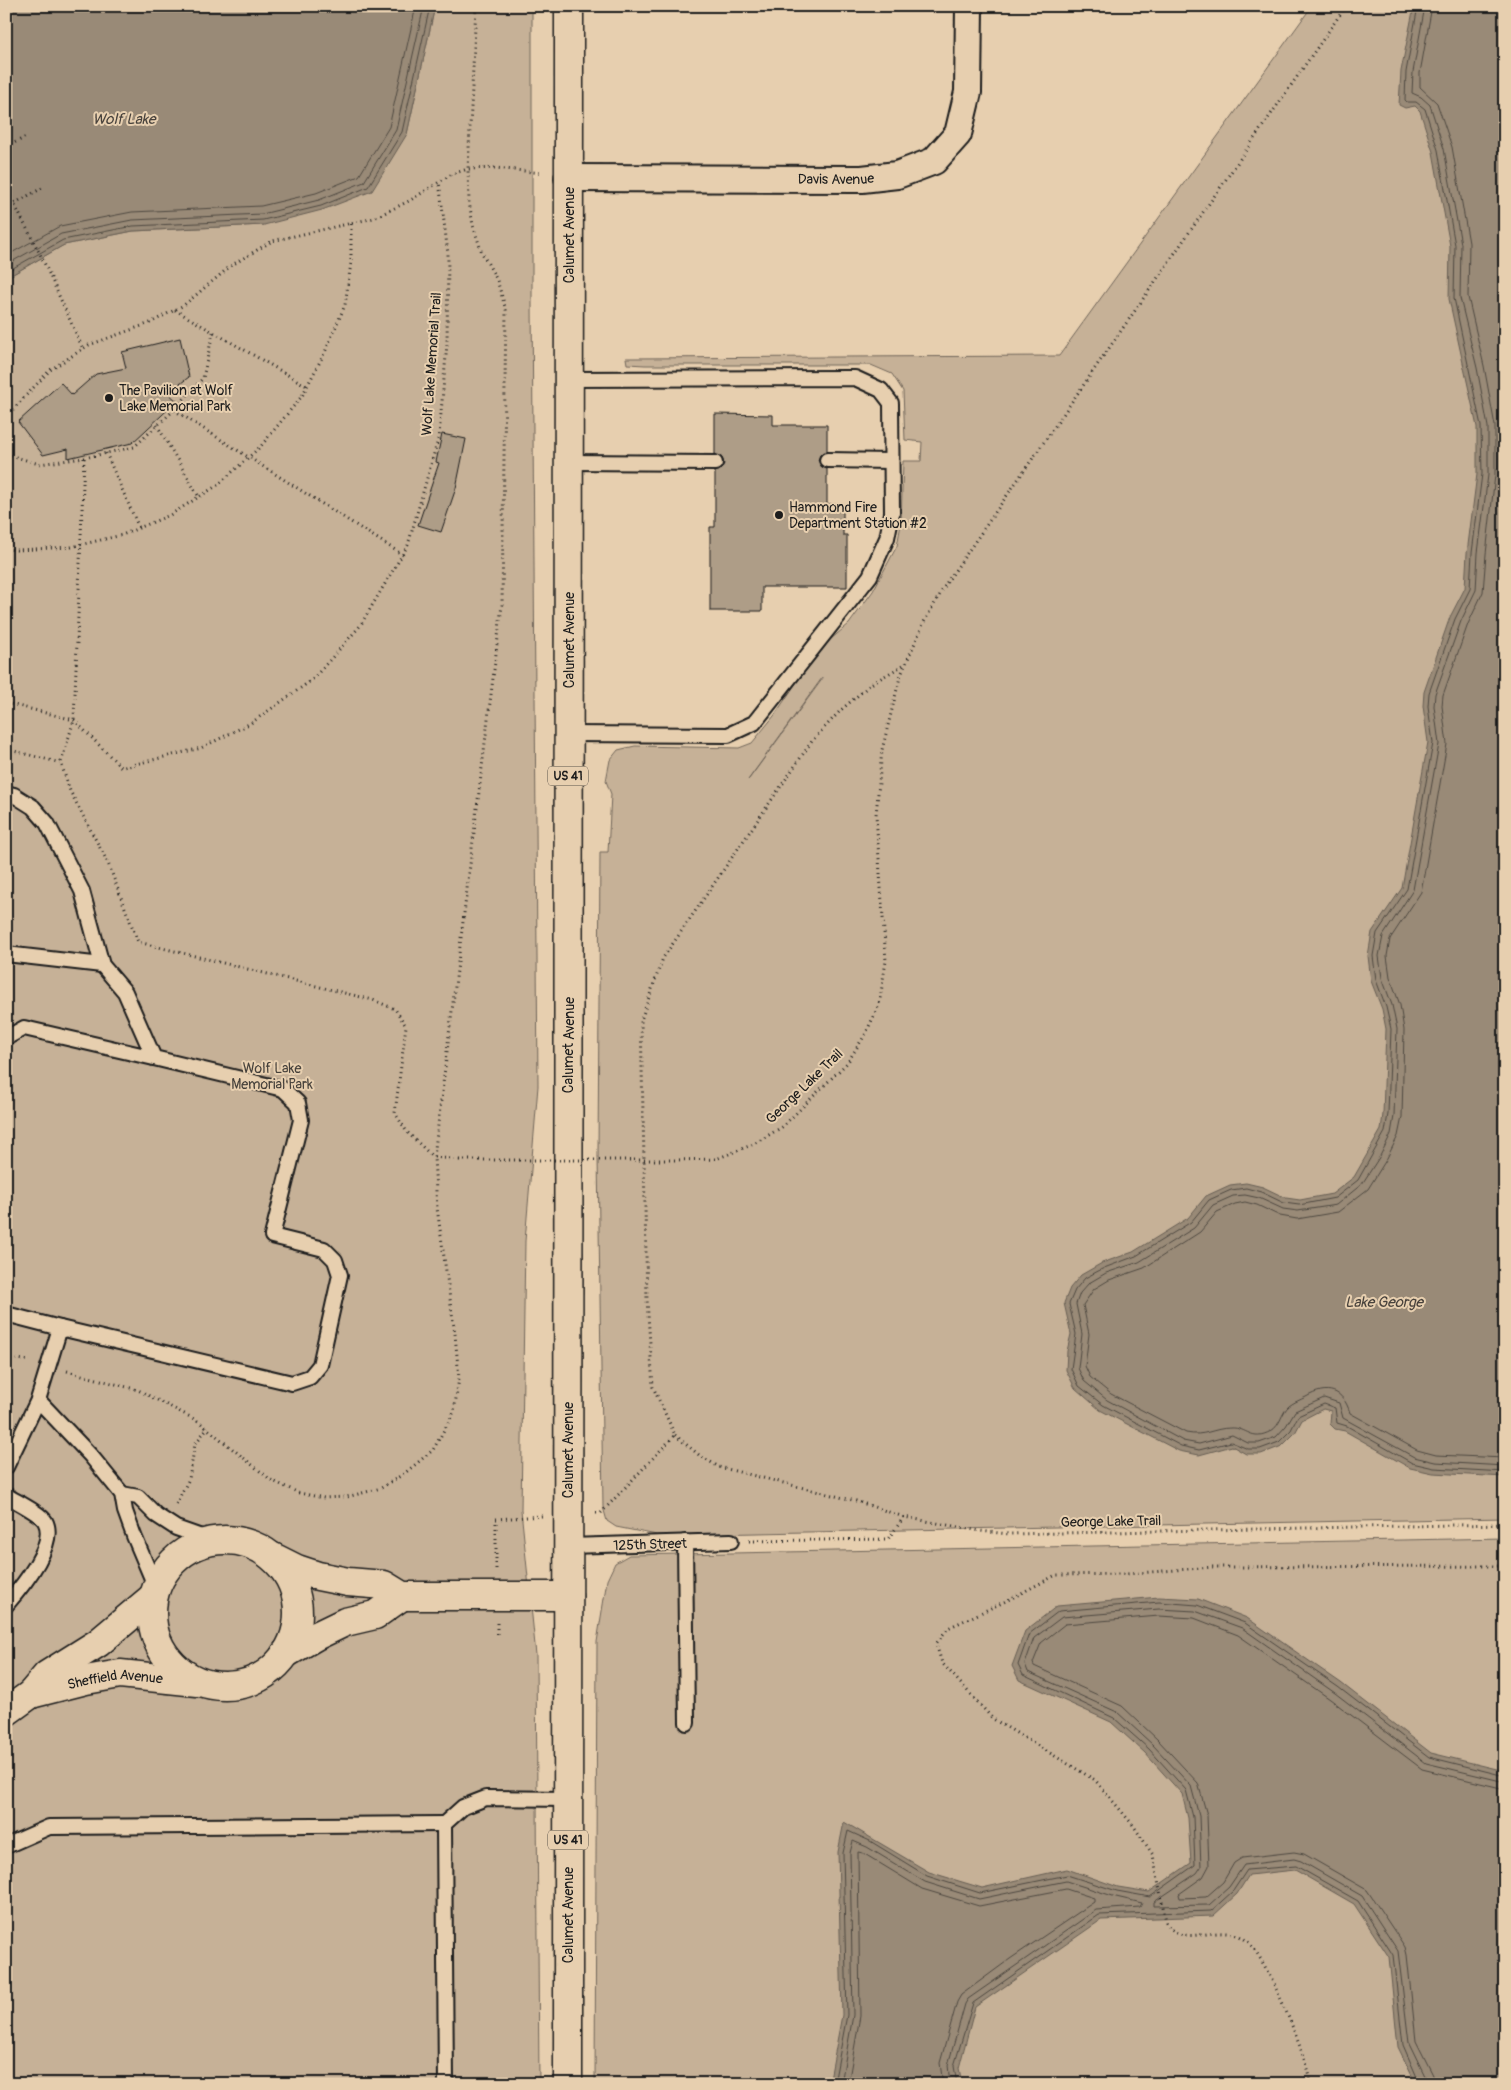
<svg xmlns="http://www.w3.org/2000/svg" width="1511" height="2090" font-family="Pangolin,sans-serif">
	<rect width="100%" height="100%" fill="#e7cfaf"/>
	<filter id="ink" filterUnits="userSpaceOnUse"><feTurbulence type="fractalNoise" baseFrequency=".02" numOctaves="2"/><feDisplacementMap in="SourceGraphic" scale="10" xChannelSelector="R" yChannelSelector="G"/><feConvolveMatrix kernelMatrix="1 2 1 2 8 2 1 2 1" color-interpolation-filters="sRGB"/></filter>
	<g filter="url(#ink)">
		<g fill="#c6b197" stroke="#71665a" fill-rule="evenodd">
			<path d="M 435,6 L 532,6 L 532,302 L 538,1086 L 525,1241 L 521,1510 L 536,1655 L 539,2084 L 6,2084 L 6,278 L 64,245 L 133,231 L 264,225 L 407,134 Z"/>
			<path d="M 1312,6 L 1505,6 L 1505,1518 L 657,1535 L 616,1527 L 607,1521 L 603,1507 L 598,1156 L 600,852 L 608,852 L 611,794 L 606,781 L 610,760 L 618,750 L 635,746 L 739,748 L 752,743 L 774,716 L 819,649 L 849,624 L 873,591 L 897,546 L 901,524 L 903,461 L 921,461 L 922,442 L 905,440 L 903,391 L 892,374 L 871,365 L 645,365 L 627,364 L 626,358 L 1059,356 ZM 823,678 L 749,779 L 748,780 L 822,678 Z"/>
			<path d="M 1505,1538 L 1505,2084 L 595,2084 L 597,1642 L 607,1580 L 615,1563 L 629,1555 Z"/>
		</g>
		<g fill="#998a77" stroke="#675e53">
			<path d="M 6,6 L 435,6 L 407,134 L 372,191 L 322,210 L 264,225 L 133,231 L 64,245 L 6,278 Z"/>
			<path d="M 1414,6 L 1505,6 L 1505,1477 L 1433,1473 L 1410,1468 L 1345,1431 L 1335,1429 L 1330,1424 L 1331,1411 L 1323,1409 L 1302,1420 L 1295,1433 L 1282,1446 L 1261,1454 L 1246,1454 L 1232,1446 L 1199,1455 L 1179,1451 L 1100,1410 L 1075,1388 L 1066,1370 L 1067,1351 L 1071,1334 L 1064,1303 L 1070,1288 L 1081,1275 L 1102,1263 L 1133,1252 L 1188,1218 L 1206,1196 L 1230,1185 L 1246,1183 L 1263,1187 L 1286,1198 L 1300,1200 L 1332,1194 L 1354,1177 L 1381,1130 L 1383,1114 L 1386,1029 L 1382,1009 L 1371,981 L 1368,956 L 1372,932 L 1402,888 L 1428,742 L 1423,706 L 1424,692 L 1450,617 L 1465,588 L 1467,553 L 1477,474 L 1477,427 L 1449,299 L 1450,246 L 1433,152 L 1420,111 L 1415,106 L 1405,108 L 1399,105 L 1401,71 Z"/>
			<path d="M 1159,1597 L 1198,1599 L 1247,1618 L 1341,1683 L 1431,1753 L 1505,1771 L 1505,2084 L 1416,2084 L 1398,2047 L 1389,1957 L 1354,1904 L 1295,1870 L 1249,1875 L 1237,1894 L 1213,1916 L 1101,1920 L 975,2007 L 959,2068 L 962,2084 L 829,2084 L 842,2015 L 838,1852 L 844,1822 L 929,1872 L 982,1888 L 1067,1869 L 1118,1887 L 1149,1892 L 1191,1863 L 1188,1818 L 1182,1794 L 1145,1753 L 1111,1722 L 1019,1680 L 1012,1666 L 1025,1631 L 1057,1606 Z"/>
		</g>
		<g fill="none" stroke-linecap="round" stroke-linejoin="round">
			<g stroke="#4e4840" stroke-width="1">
				<path d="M 1418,6 L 1406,72 L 1405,100 L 1407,102 L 1416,102 L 1425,109 L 1438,150 L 1455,245 L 1454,298 L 1481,426 L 1482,474 L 1472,553 L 1470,589 L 1455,619 L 1429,693 L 1428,706 L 1433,743 L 1407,889 L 1377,933 L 1373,956 L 1376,980 L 1386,1007 L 1391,1029 L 1388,1114 L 1385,1132 L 1358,1180 L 1335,1198 L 1299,1205 L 1284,1203 L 1261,1192 L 1246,1188 L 1231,1190 L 1209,1200 L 1191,1222 L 1136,1256 L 1104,1268 L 1085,1278 L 1075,1290 L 1069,1304 L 1076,1334 L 1071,1369 L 1079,1386 L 1103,1405 L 1181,1446 L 1199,1450 L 1231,1442 L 1248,1449 L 1260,1449 L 1279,1442 L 1291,1430 L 1298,1416 L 1324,1404 L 1335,1408 L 1337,1423 L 1347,1426 L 1412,1463 L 1434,1468 L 1505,1472"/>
				<path d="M 1425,6 L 1413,72 L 1412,93 L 1421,97 L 1430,105 L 1444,149 L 1461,244 L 1460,298 L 1477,368 L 1488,427 L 1488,475 L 1478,553 L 1476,590 L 1461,621 L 1435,694 L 1434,706 L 1439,744 L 1413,890 L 1383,936 L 1379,956 L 1382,978 L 1392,1005 L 1397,1029 L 1394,1116 L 1391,1134 L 1380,1156 L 1362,1184 L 1336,1205 L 1298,1211 L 1283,1209 L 1259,1198 L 1245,1195 L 1233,1196 L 1213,1205 L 1194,1228 L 1139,1262 L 1106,1273 L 1089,1283 L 1080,1293 L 1076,1304 L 1082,1334 L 1078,1368 L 1084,1381 L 1107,1400 L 1183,1441 L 1199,1444 L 1232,1435 L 1248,1443 L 1259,1443 L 1276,1437 L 1286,1426 L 1295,1411 L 1324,1398 L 1339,1403 L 1343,1418 L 1414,1457 L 1435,1462 L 1505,1466"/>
				<path d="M 1432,6 L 1420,73 L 1420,87 L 1437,103 L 1452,147 L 1469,243 L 1468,297 L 1484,366 L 1495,426 L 1495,475 L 1486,554 L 1483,592 L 1468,624 L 1443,695 L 1442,706 L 1447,744 L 1421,892 L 1390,939 L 1387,956 L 1390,977 L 1400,1005 L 1404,1030 L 1402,1117 L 1398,1136 L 1386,1160 L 1368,1189 L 1338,1212 L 1297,1219 L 1280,1216 L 1257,1205 L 1245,1202 L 1235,1204 L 1217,1212 L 1200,1232 L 1144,1268 L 1109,1280 L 1094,1289 L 1083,1305 L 1089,1334 L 1085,1366 L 1090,1377 L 1111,1394 L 1186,1433 C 1205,1437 1213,1428 1231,1428 C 1247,1427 1251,1442 1271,1431 C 1281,1425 1281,1413 1289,1406 C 1294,1402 1300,1400 1306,1397 C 1327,1385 1343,1389 1350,1413 L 1417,1450 L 1436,1455 L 1505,1458"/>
				<path d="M 6,256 L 60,226 L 132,212 L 261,206 L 316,193 L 359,176 L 389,127 L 416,6"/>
				<path d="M 6,265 L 61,234 L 132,220 L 262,214 L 319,200 L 364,182 L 396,130 L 424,6"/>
				<path d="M 6,272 L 63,240 L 133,226 L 263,220 L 321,206 L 368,187 L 402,132 L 430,6"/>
				<path d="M 834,2084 L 847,2015 L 843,1853 L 848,1831 L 870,1841 L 927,1876 L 980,1893 L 1067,1875 L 1117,1891 L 1150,1897 L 1195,1865 L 1193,1817 L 1186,1790 L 1149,1749 L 1114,1718 L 1023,1675 L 1018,1665 L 1029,1634 L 1059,1611 L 1159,1602 L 1197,1605 L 1245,1623 L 1338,1687 L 1429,1757 L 1505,1776"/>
				<path d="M 841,2084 L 853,2015 L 850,1853 L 853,1841 L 867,1847 L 925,1882 L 979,1899 L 1066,1881 L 1116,1897 L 1142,1903 L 1140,1907 L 1096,1910 L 968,1999 L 965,2004 L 948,2065 L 950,2084"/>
				<path d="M 848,2084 L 860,2016 L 858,1852 L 863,1853 L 922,1889 L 979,1906 L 1066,1889 L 1094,1898 L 1094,1902 L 1010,1959 L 961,1995 L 957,2002 L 940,2063 L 943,2084"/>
				<path d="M 957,2084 L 954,2066 L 973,2003 L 1099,1915 L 1211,1911 L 1233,1891 L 1247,1870 L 1296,1866 L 1358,1901 L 1393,1955 L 1403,2045 L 1420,2084"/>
				<path d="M 1427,2084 L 1426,2078 L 1409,2043 L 1398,1951 L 1362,1896 L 1301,1861 L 1294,1859 L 1244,1865 L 1229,1887 L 1209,1905 L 1154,1906 L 1154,1902 L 1197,1873 L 1201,1867 L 1199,1816 L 1191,1786 L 1153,1745 L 1117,1712 L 1028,1672 L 1025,1664 L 1034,1638 L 1062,1617 L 1159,1609 L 1195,1611 L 1242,1628 L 1335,1693 L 1426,1763 L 1505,1782"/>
				<path d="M 1434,2084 L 1433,2075 L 1416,2041 L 1407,1955 L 1405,1947 L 1367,1890 L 1304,1854 L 1294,1852 L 1242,1858 L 1234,1863 L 1223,1882 L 1206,1897 L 1180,1898 L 1179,1894 L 1203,1877 L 1209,1866 L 1207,1815 L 1198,1783 L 1158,1740 L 1122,1706 L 1034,1666 L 1033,1663 L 1041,1643 L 1065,1624 L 1159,1616 L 1194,1618 L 1238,1635 L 1330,1699 L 1422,1769 L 1505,1789"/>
			</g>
		</g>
		<g fill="#ae9d87" stroke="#1c1c1c">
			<path d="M 180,338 L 189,377 L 168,393 L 177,401 L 132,443 L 68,458 L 68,449 L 43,455 L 18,422 L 61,383 L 72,395 L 96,374 L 126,368 L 122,352 Z"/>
			<path d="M 715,414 L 773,415 L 773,425 L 827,425 L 827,451 L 820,455 L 818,460 L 822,467 L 827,469 L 827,504 L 843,504 L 843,535 L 847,535 L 847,587 L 762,587 L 762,611 L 710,611 L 710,527 L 715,527 L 715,472 L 720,470 L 724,464 L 722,458 L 715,454 Z"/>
			<path d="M 442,434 L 466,439 L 456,488 L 441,532 L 418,525 L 439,463 L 436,462 Z"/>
		</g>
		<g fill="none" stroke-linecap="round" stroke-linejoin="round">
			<g stroke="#1c1c1c" stroke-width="18">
				<g id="lane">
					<path d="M 568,379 L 855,378 L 881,390 L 891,403 L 892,513 L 887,538 L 870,576 L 754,723 L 728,735 L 568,734"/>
					<path d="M 827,460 L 891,461"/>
					<path d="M 568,462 L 715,463"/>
					<path d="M 6,793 L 14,795 L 33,807 L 47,823 L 82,891 L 102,965 L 125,992 L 154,1058 L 283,1089 L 298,1103 L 301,1120 L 272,1236 L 324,1249 L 335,1260 L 340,1275 L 320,1365 L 310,1377 L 292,1383 L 60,1328 L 38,1400 L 91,1456 L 122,1494 L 125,1511 L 134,1536 L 156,1588"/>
					<path d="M 6,954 L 102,965"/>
					<path d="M 6,1038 L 24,1028 L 154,1058"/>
					<path d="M 6,1314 L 60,1328"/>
					<path d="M 6,1467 L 38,1400"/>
					<path d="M 122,1494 L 138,1497 L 156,1515 L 176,1528 L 213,1541"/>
					<path d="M 6,1495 C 15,1501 40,1513 45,1521 C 58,1544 21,1588 6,1605"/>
					<path d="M 685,1542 L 687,1723"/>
					<path d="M 569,1546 L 731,1541"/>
					<path d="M 6,1846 L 49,1827 L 444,1824"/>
					<path d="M 446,2084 L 444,1824 L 463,1807 L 486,1798 L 568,1799"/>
				</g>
			</g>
			<g stroke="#1c1c1c" stroke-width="30">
				<g id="street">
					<path id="s1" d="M 568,178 L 862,179 L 897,175 L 934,161 L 958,134 L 968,92 L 969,6"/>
				</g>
			</g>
			<g stroke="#1c1c1c" stroke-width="31">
				<g id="secondary">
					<circle cx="225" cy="1613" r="73"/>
					<path d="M 273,1557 L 297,1569 L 318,1576 L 348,1582 L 384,1585 L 402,1596 L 568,1596"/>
					<path d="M 285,1654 L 316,1636 L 345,1622 L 375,1615 L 402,1596"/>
					<path id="s2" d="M 31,1694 L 86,1680 L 120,1674 L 197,1682"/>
					<path d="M 6,1712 L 31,1694 L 47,1675 L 98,1643 L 153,1597"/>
				</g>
			</g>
			<g stroke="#1c1c1c" stroke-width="31">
				<g id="primary">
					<path id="s3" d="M 568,2084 L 569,6"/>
				</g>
			</g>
			<g stroke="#1c1c1c" stroke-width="3" stroke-dasharray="1 4" stroke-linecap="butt">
				<path d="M 6,104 L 8,104"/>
				<path d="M 6,147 L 26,137"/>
				<path d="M 6,188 L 42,258 L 83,349"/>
				<path d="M 6,208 L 44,187"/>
				<path d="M 175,310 L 307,386"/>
				<path d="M 174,410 L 403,555"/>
				<path d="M 6,417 L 50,370 L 89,345 L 150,323 L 184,305 L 232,265 L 272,241 L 374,218 L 409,201 L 452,174 L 468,169 L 496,168 L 542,173"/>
				<path d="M 157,425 L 199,497"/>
				<path d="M 106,453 L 139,528"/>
				<path d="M 6,454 L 39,464 L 84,458 L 134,447 L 174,410 L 203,378 L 213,332"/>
				<path d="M 84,458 L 74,720 L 61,763 L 70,791 L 108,863 L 138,942 L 373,1000 L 395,1009 L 406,1026 L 395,1113 L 407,1132 L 433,1157"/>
				<path d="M 6,549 L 16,550 L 71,547 L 122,535 L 170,515 L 218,485 L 261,446 L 302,396 L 326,350 L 345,305 L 351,263 L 351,223"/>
				<path d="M 6,703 L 74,720 L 121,767 L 124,767 L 201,748 L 251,723 L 312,680 L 360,626 L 408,545 L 439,436 L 447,344 L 448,254 L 439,181"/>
				<path d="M 6,749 L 61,763"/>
				<path d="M 434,1157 L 459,1160"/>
				<path d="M 674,1160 L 716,1159 L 754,1144 L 782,1127 L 847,1063 L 865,1035 L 879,1005 L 886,961 L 876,815 L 882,750 L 900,677 L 924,622 L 947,582 L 1346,6"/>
				<path d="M 6,1357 L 29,1361"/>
				<path d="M 67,1371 L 138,1390 L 198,1421 L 271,1480 L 299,1493 L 324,1498 L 347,1497 L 381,1488 L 405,1473 L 433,1450 L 454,1412 L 459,1378 L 455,1334 L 437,1208 L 434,1157 L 502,605 L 506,310 L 497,280 L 482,253 L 473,225 L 469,202 L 468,169 L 476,6"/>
				<path d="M 675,1435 L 699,1455 L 719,1467 L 856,1501 L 904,1517"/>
				<path d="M 176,1504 L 189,1479 L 195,1444 L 208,1427"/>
				<path d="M 596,1513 L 601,1513 L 675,1435 L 653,1387 L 647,1300 L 641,1020 L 663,958 L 812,741 L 841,710 L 871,684 L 905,664"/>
				<path d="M 749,1541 L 888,1539 L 904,1517 L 980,1531 L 1010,1534 L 1505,1524"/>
				<path d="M 496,1569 L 496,1519 L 542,1516"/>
				<path d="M 497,1623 L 497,1637"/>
				<path d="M 1310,2084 C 1308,2058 1266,1956 1247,1941 C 1221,1919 1183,1952 1166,1922 L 1153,1855 L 1133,1825 L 1095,1780 L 993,1719 L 942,1663 L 936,1644 L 948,1628 L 1006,1601 L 1056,1575 L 1126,1574 L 1213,1567 L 1505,1566"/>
			</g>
			<use href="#lane" stroke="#e7cfaf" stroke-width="14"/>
			<use href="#street" stroke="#e7cfaf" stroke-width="26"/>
			<use href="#secondary" stroke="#e7cfaf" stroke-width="28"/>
			<use href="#primary" stroke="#e7cfaf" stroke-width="28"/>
			<path stroke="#1c1c1c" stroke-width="3" stroke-dasharray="1 4" stroke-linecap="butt" d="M 459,1160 L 674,1160"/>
		</g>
	</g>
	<g fill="#1c1c1c" stroke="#e7cfaf" stroke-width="2">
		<circle cx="109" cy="398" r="5"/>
		<circle cx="779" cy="515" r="5"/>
	</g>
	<g text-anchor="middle" stroke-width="4" stroke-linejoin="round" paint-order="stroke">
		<g fill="#e7cfaf" stroke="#595248" stroke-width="1">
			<rect x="548" y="766.5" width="40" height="19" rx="4"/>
			<rect x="548" y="1830.5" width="40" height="19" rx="4"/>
		</g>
		<g font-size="12" font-weight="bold" fill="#1c1c1c">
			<text x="568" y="780">US 41</text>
			<text x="568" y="1844">US 41</text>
		</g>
		<g font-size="14" fill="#1c1c1c" stroke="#e7cfaf">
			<text dy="5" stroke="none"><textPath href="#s1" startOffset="268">Davis Avenue</textPath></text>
			<text dy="5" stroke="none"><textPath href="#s3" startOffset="1849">Calumet Avenue</textPath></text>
			<text transform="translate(431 364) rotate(-86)" y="5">Wolf Lake Memorial Trail</text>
			<text dy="5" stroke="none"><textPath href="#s3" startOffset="1444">Calumet Avenue</textPath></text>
			<text dy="5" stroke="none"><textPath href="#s3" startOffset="1039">Calumet Avenue</textPath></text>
			<text transform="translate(804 1086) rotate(-44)" y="5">George Lake Trail</text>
			<text dy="5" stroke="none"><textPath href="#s3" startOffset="634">Calumet Avenue</textPath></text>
			<text transform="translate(1111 1521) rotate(-1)" y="5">George Lake Trail</text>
			<text transform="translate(650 1544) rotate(-2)" y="5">125th Street</text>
			<text dy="5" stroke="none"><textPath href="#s2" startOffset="86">Sheffield Avenue</textPath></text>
			<text dy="5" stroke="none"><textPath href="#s3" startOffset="169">Calumet Avenue</textPath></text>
		</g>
		<g font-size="14" fill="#1c1c1c" stroke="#e7cfaf" text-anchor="start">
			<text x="119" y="395">The Pavilion at Wolf<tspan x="119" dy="16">Lake Memorial Park</tspan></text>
			<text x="789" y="512">Hammond Fire<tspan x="789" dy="16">Department Station #2</tspan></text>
		</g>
		<g font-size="14" fill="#46413b" stroke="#e7cfaf">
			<text x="272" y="1073">Wolf Lake<tspan x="272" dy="16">Memorial Park</tspan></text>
		</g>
		<g font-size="15" font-style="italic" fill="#48423c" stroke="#e7cfaf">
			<text x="124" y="124">Wolf Lake</text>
			<text x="1384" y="1307">Lake George</text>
		</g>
	</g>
	<rect width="1511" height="2090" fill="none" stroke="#e7cfaf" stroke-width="25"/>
	<rect x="12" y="12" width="1486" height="2065" fill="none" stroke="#1c1c1c" stroke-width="2" filter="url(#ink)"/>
</svg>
